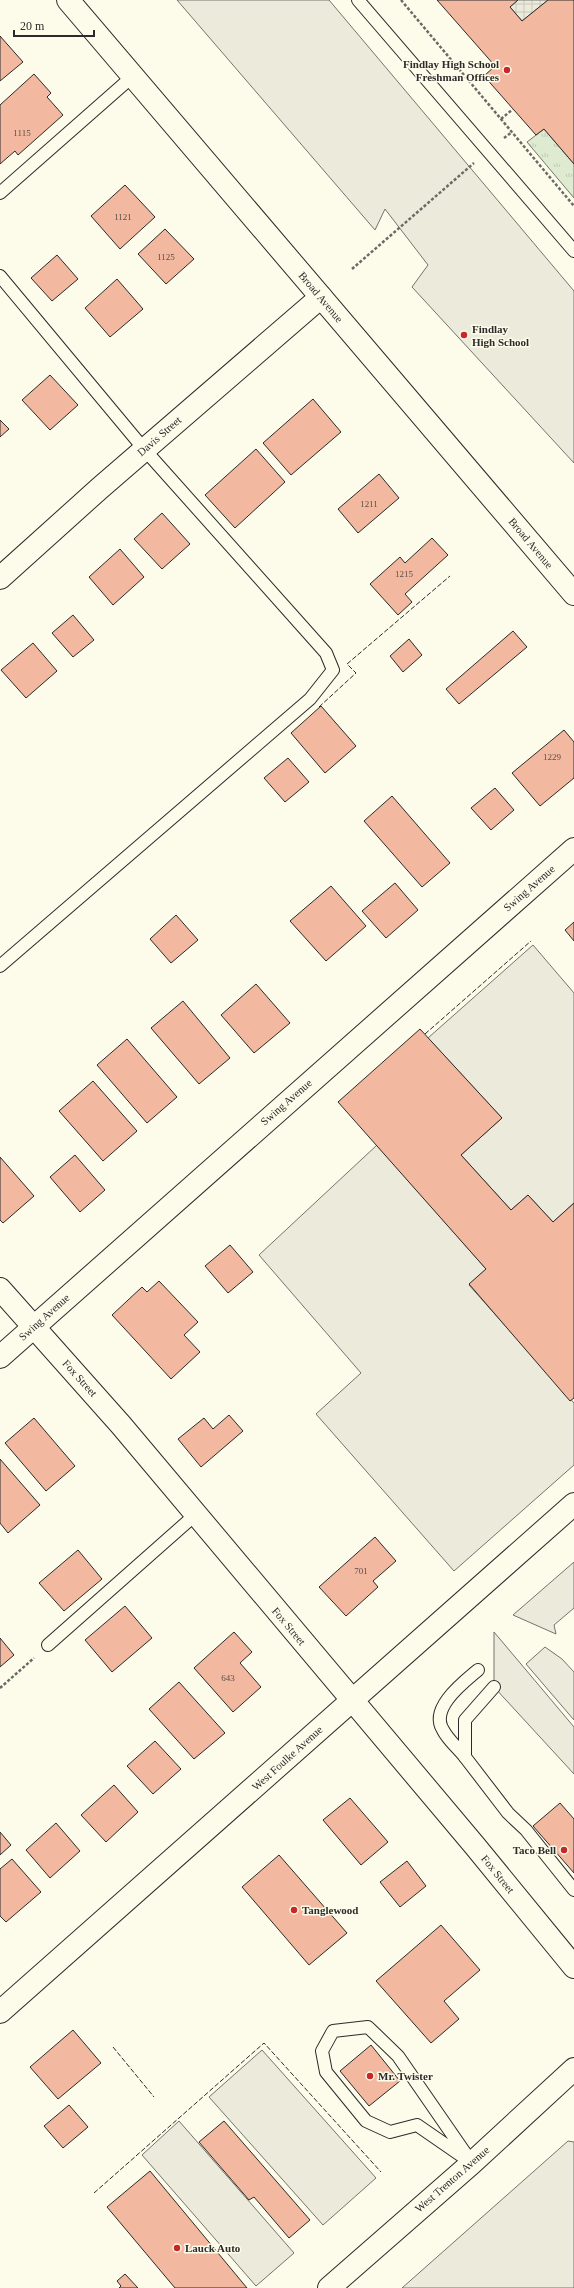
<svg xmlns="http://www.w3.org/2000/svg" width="574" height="2288" font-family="Georgia,serif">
	<defs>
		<pattern id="grass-tufts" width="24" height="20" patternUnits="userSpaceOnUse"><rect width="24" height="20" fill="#deebd1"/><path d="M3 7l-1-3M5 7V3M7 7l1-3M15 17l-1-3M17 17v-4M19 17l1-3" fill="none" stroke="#bfcab4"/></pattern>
		<pattern id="plaza-grid" width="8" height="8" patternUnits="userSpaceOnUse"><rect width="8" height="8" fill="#eceadb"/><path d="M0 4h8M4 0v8" fill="none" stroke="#cbc9bc"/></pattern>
	</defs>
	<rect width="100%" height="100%" fill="#fdfbea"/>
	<path fill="url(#grass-tufts)" stroke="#74746e" d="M 544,129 L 574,164 L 574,198 L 527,142 Z"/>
	<g fill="#eceadb" stroke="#74746e">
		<path d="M 177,0 L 329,0 L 574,291 L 574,463 L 412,287 L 428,265 L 385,209 L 375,230 Z"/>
		<path d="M 533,945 L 574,993 L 574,1203 L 553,1222 L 528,1195 L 511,1210 L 461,1155 L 502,1118 L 428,1038 Z"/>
		<path d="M 377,1145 L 486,1269 L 469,1285 L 574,1403 L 574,1465 L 454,1571 L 316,1414 L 361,1373 L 259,1255 Z"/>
		<path d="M 574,1562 L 574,1608 L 554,1625 L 556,1634 L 513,1615 Z"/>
		<path d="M 494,1632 L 574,1727 L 574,1774 L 494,1687 Z"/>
		<path d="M 545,1647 L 562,1659 L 574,1672 L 574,1720 L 526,1664 Z"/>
		<path d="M 262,2050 L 376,2178 L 323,2225 L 209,2097 Z"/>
		<path d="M 179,2121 L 294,2253 L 256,2286 L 142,2155 Z"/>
		<path d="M 568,2141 L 574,2142 L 574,2288 L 402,2288 Z"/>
	</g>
	<path fill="url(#plaza-grid)" stroke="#74746e" d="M 518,0 L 548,0 L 522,21 L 510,7 Z"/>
	<g fill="#f2b8a0" stroke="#2b2b2b">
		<path d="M 437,0 L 518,0 L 510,7 L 522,21 L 548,0 L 574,0 L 574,164 L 544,129 L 536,135 L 484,76 L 495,66 Z"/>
		<path d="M 0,36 L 23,62 L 0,81 Z"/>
		<path d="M 34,74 L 51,93 L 47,97 L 63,115 L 18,155 L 15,151 L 0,164 L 0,105 Z"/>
		<path d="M 125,185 L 155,217 L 120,249 L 91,216 Z"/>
		<path d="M 165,229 L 194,259 L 166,284 L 138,254 Z"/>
		<path d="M 57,255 L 78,279 L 52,301 L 31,278 Z"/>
		<path d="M 117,279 L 143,309 L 110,337 L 85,308 Z"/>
		<path d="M 50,375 L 78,405 L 50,430 L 22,400 Z"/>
		<path d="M 313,399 L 341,432 L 291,475 L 263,443 Z"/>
		<path d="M 0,420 L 9,429 L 0,437 Z"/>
		<path d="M 256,449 L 285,482 L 235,528 L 205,495 Z"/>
		<path d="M 379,474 L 399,498 L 358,533 L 338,509 Z"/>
		<path d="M 162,513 L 190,544 L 162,569 L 134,539 Z"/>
		<path d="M 432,538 L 448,555 L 405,594 L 412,602 L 398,615 L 370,584 L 400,557 L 405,563 Z"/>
		<path d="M 120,549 L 144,577 L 113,605 L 89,577 Z"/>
		<path d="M 73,615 L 94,640 L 73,657 L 52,633 Z"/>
		<path d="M 513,631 L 527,647 L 459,704 L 446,689 Z"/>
		<path d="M 409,639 L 422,655 L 403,672 L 390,656 Z"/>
		<path d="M 33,643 L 57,671 L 26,698 L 1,670 Z"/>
		<path d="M 321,706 L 356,746 L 325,773 L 291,733 Z"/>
		<path d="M 564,730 L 574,742 L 574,778 L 540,806 L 512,773 Z"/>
		<path d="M 288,758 L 309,782 L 285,802 L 264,778 Z"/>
		<path d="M 495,788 L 514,810 L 491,830 L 471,808 Z"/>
		<path d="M 392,796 L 450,863 L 422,887 L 364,821 Z"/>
		<path d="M 395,883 L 418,910 L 386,938 L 362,911 Z"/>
		<path d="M 331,886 L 366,926 L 326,961 L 290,921 Z"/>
		<path d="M 176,915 L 198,940 L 171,963 L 150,939 Z"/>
		<path d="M 574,922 L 574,941 L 565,930 Z"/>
		<path d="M 256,984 L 290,1023 L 254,1053 L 221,1015 Z"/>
		<path d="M 183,1001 L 230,1058 L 199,1084 L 151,1028 Z"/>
		<path d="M 420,1029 L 502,1118 L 461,1155 L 511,1210 L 528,1195 L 553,1222 L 574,1203 L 574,1398 L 570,1401 L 469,1284 L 486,1269 L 338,1102 Z"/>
		<path d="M 127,1039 L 177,1097 L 147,1123 L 97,1065 Z"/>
		<path d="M 93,1081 L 137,1131 L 103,1161 L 59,1111 Z"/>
		<path d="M 75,1155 L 105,1190 L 80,1212 L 50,1177 Z"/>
		<path d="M 0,1157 L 34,1196 L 3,1223 L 0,1220 Z"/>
		<path d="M 230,1245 L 253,1272 L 228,1293 L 205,1266 Z"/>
		<path d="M 159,1281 L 198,1322 L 184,1335 L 200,1352 L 171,1379 L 112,1315 L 142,1287 L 147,1292 Z"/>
		<path d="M 229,1415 L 243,1431 L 201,1467 L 178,1439 L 204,1418 L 213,1429 Z"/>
		<path d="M 34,1418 L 75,1466 L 46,1491 L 5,1443 Z"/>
		<path d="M 0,1459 L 40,1505 L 8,1533 L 0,1523 Z"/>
		<path d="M 375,1537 L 396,1561 L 373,1581 L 378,1587 L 346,1616 L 319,1587 Z"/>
		<path d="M 78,1550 L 102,1579 L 64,1611 L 39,1583 Z"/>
		<path d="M 125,1606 L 152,1638 L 112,1672 L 85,1640 Z"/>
		<path d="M 234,1632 L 252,1652 L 240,1663 L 261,1687 L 233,1712 L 194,1668 Z"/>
		<path d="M 0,1638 L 14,1655 L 0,1667 Z"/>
		<path d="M 179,1682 L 225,1733 L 194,1759 L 149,1709 Z"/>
		<path d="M 155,1741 L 181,1769 L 153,1794 L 127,1766 Z"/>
		<path d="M 114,1785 L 138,1812 L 106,1842 L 81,1815 Z"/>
		<path d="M 350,1798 L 388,1842 L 361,1865 L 323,1820 Z"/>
		<path d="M 560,1803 L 574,1819 L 574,1873 L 533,1826 Z"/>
		<path d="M 56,1823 L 80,1851 L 50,1878 L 26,1850 Z"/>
		<path d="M 0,1832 L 11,1845 L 0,1855 Z"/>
		<path d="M 279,1855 L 347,1933 L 309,1965 L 242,1887 Z"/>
		<path d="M 12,1859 L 41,1892 L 6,1922 L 0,1916 L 0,1869 Z"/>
		<path d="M 407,1861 L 426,1886 L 400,1907 L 380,1882 Z"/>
		<path d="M 441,1925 L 480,1970 L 444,2001 L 459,2019 L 431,2043 L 376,1981 Z"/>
		<path d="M 73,2030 L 101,2063 L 58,2099 L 30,2067 Z"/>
		<path d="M 371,2045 L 400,2081 L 369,2106 L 340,2071 Z"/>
		<path d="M 69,2105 L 88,2127 L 63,2148 L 44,2126 Z"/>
		<path d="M 224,2121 L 310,2220 L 289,2238 L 254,2197 L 249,2200 L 199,2142 Z"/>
		<path d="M 150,2171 L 247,2288 L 175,2288 L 107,2207 Z"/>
		<path d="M 125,2274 L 138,2288 L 119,2288 L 121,2286 L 117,2281 Z"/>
	</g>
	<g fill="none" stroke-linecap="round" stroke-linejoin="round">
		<g stroke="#2b2b2b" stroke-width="14">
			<g id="lane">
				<path d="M 358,0 L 574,251"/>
				<path d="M 0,193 L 133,76"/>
				<path d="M 0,276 L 144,449 L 326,653 L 333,670 L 310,699 L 0,966"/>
				<path d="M 48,1645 L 195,1515"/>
				<path d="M 494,1687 L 465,1720 L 465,1757 L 508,1813 L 526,1830 L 574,1890"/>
				<path d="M 465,1757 C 458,1748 448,1740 443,1730 C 429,1708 464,1682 478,1670"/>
				<path d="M 368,2027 L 398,2056 L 472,2163 L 417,2125 L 390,2132 L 366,2121 L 326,2072 L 322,2051 L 333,2031 Z"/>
			</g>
		</g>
		<g stroke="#2b2b2b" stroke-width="24">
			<g id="street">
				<path d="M 0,1289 L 121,1425 L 475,1846 L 574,1967"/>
				<path d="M 0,1357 L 574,849"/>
			</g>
		</g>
		<g stroke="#2b2b2b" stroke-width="24">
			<g id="secondary">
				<path d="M 68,0 L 574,594"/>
				<path d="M 0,578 L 100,488 L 321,297"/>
				<path d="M 0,2012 L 574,1504"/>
			</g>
		</g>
		<g stroke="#2b2b2b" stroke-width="24">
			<path id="primary" d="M 329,2288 L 472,2163 L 574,2069"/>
		</g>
		<g stroke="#6a6964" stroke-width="2.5" stroke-dasharray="3 2" stroke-linecap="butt">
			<path d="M 401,0 L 574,206"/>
			<path d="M 501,119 L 513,109"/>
			<path d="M 504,138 L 512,132"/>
			<path d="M 352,269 L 474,163"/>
			<path d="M 0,1688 L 34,1658"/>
		</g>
		<use href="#lane" stroke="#fdfbea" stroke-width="12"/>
		<use href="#street" stroke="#fdfbea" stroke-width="22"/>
		<use href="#secondary" stroke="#fdfbea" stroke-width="22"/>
		<use href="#primary" stroke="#fdfbea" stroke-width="22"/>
		<g stroke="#2b2b2b" stroke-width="1" stroke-dasharray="5 2" stroke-linecap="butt">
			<path d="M 319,707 L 356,673 L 347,664 L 450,576"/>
			<path d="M 425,1034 L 531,941"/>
			<path d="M 113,2047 L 154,2097"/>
			<path d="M 94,2193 L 264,2043 L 381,2172"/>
		</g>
	</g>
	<g fill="#c62828" stroke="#fdfbea" stroke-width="1.5">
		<circle cx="507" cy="70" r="4"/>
		<circle cx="464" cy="335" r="4"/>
		<circle cx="564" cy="1850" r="4"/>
		<circle cx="294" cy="1910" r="4"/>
		<circle cx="370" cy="2076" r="4"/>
		<circle cx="177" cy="2248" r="4"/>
	</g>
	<g text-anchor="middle" stroke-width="3" stroke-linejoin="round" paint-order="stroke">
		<g font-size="9" fill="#5d4e48">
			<text x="22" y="136">1115</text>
			<text x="123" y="220">1121</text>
			<text x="166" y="260">1125</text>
			<text x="369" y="507">1211</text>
			<text x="404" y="577">1215</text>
			<text x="552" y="760">1229</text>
			<text x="361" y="1574">701</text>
			<text x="228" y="1681">643</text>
		</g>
		<g font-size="11" font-weight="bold" fill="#2b2b2b" stroke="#fdfbea" text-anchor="start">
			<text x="499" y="68" text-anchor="end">Findlay High School<tspan x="499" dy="13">Freshman Offices</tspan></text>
			<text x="472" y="333">Findlay<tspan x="472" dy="13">High School</tspan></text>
			<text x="556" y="1854" text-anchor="end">Taco Bell</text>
			<text x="302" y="1914">Tanglewood</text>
			<text x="378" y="2080">Mr. Twister</text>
			<text x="185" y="2252">Lauck Auto</text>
		</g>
		<g font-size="11" fill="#2b2b2b" stroke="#fdfbea">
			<text transform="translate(321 297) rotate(50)" y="4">Broad Avenue</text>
			<text transform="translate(159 436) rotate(-41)" y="4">Davis Street</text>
			<text transform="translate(531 543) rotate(50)" y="4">Broad Avenue</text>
			<text transform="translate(529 888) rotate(-41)" y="4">Swing Avenue</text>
			<text transform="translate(286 1102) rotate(-41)" y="4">Swing Avenue</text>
			<text transform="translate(44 1317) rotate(-42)" y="4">Swing Avenue</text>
			<text transform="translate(80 1378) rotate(48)" y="4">Fox Street</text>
			<text transform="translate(289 1626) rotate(50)" y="4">Fox Street</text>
			<text transform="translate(287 1758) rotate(-42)" y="4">West Foulke Avenue</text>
			<text transform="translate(498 1874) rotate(51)" y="4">Fox Street</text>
			<text transform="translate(452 2179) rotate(-41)" y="4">West Trenton Avenue</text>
		</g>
	</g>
	<path d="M14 30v6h80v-6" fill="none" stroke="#2b2b2b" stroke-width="2"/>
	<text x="20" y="30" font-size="12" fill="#2b2b2b" stroke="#fdfbea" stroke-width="3" paint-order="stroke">20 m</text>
</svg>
